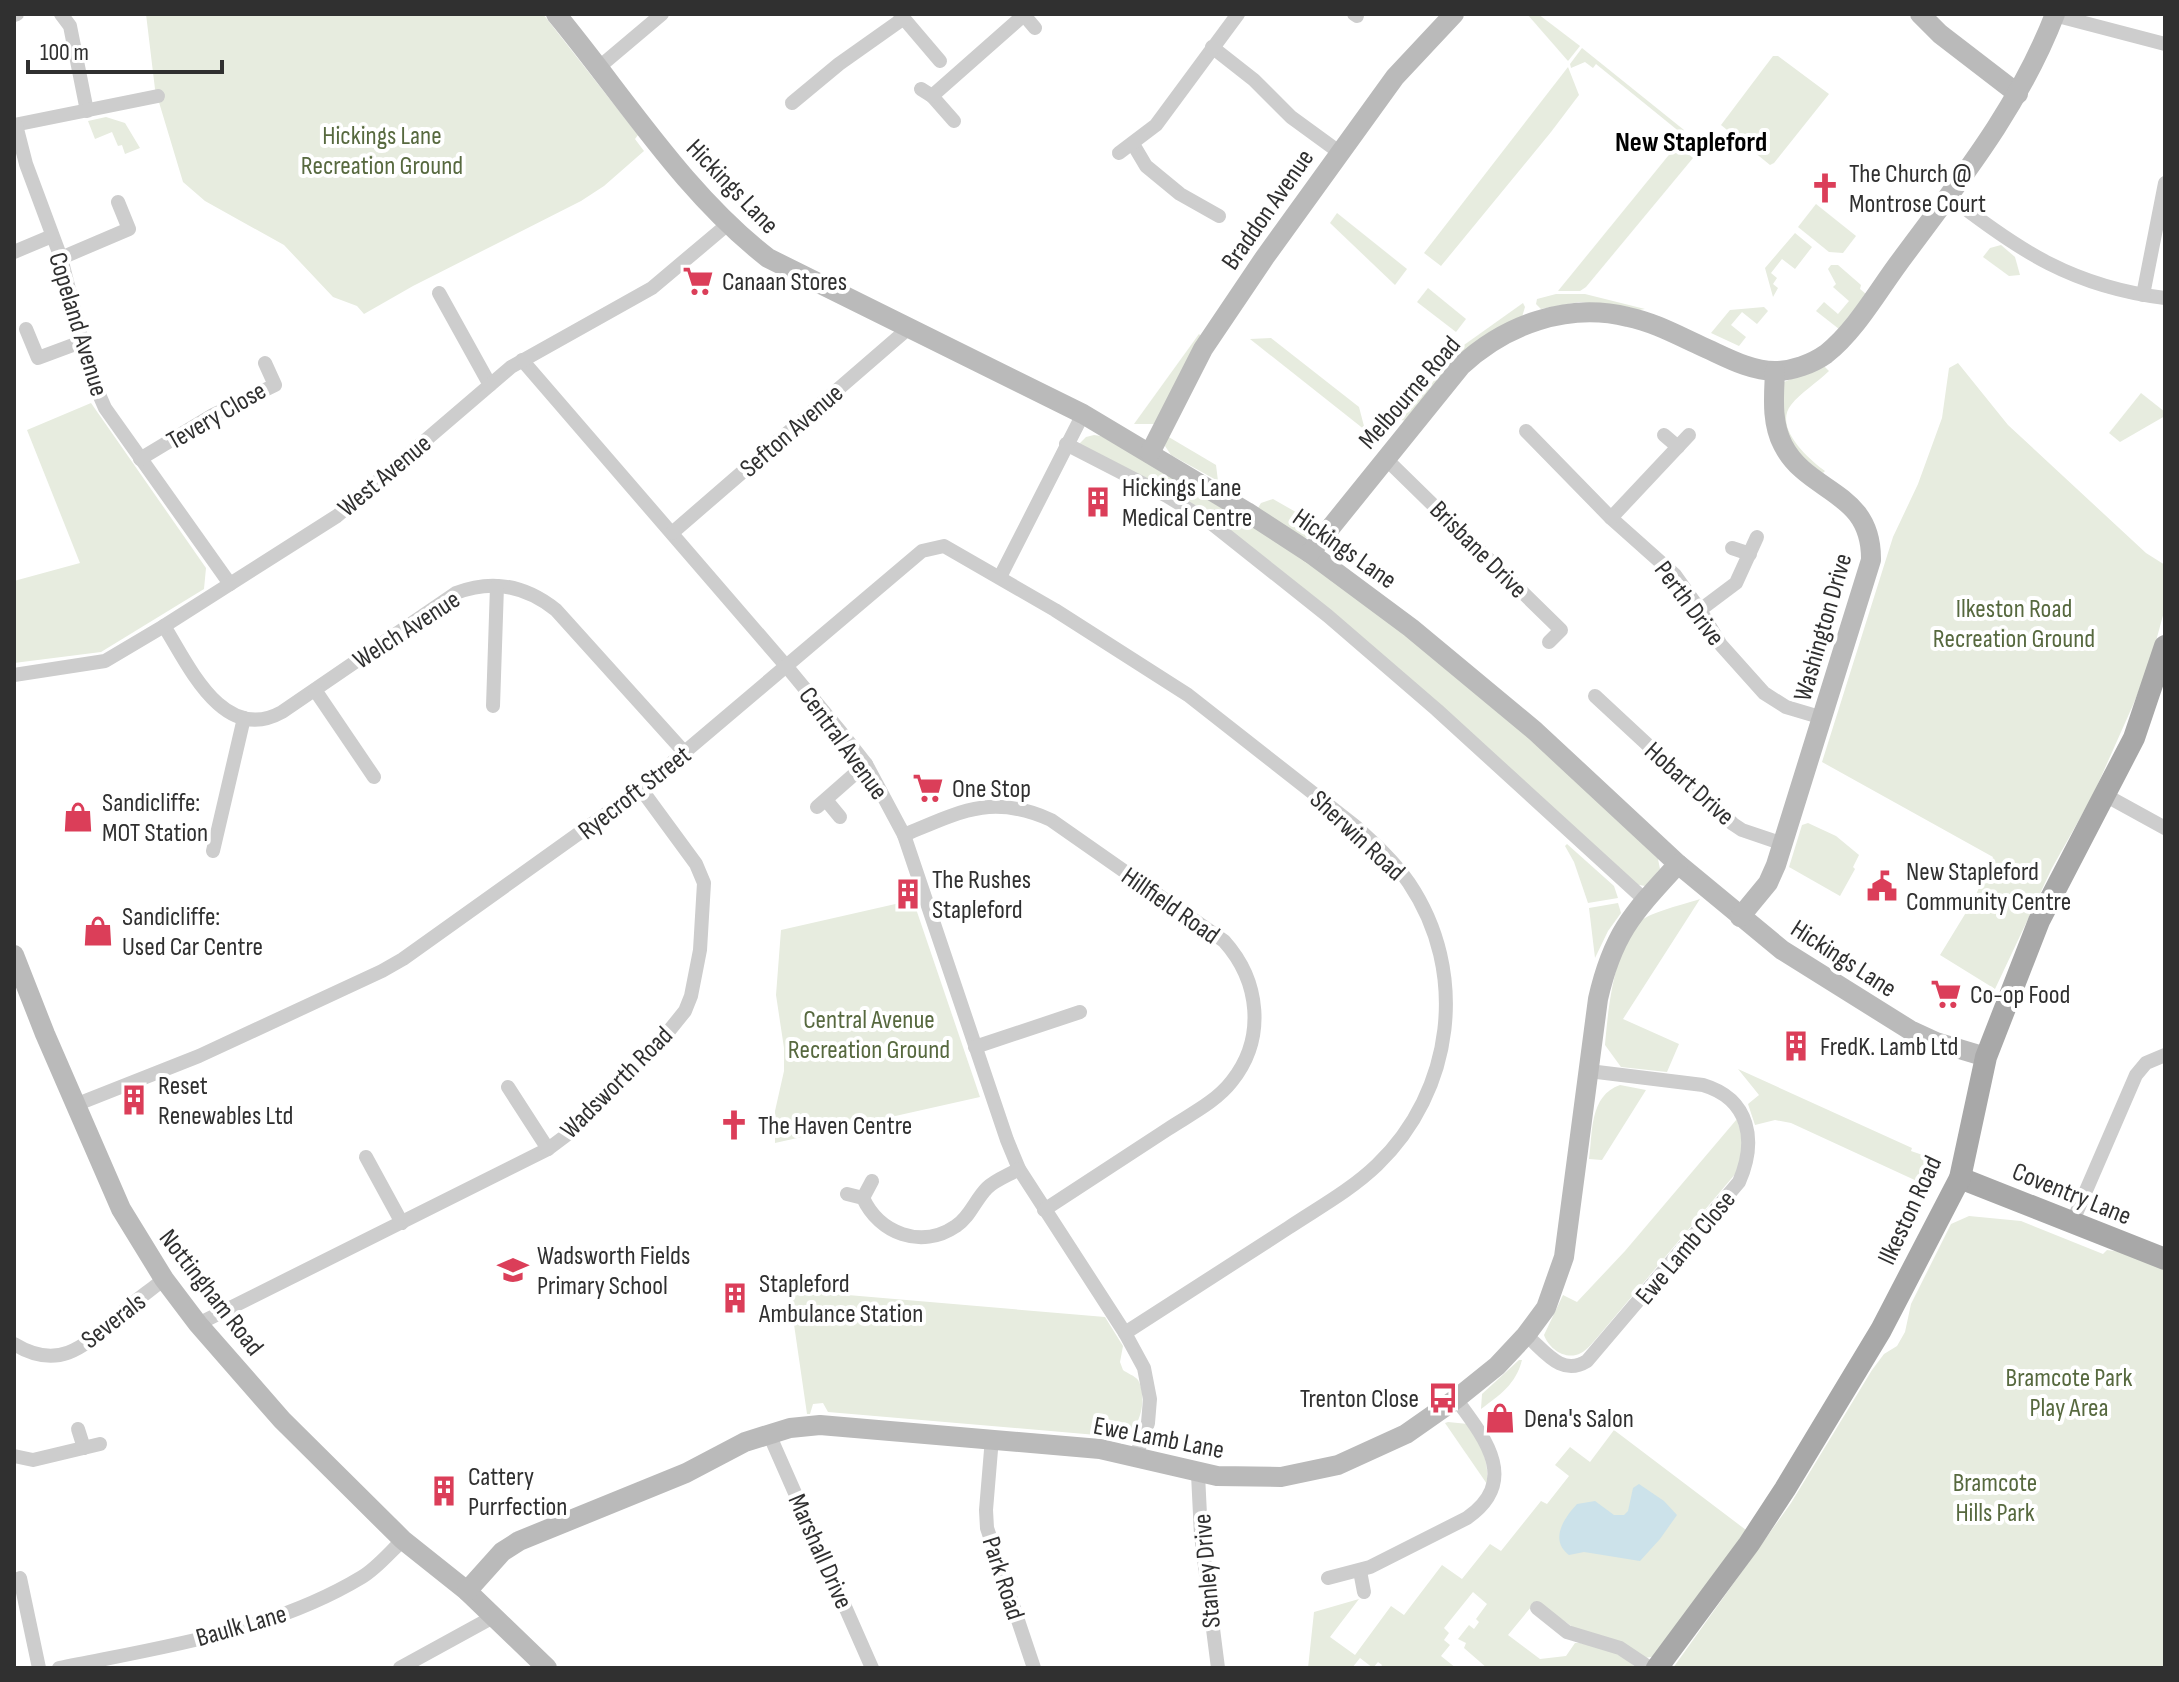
<svg xmlns="http://www.w3.org/2000/svg" width="2179" height="1682" font-family="'Sofia Sans Condensed',sans-serif">
	<rect width="100%" height="100%" fill="#fff"/>
	<g fill="#e7ecdf">
		<path d="M 146,14 L 543,14 L 638,135 L 635,139 L 644,151 L 604,186 L 581,201 L 413,286 L 364,314 L 357,306 L 333,297 L 284,245 L 205,201 L 183,182 L 155,89 Z"/>
		<path d="M 1527,14 L 1538,14 L 1580,46 L 1568,61 Z"/>
		<path d="M 1582,48 L 1684,130 L 1681,133 L 1596,64 L 1593,68 L 1585,62 L 1571,68 L 1570,64 Z"/>
		<path d="M 1773,56 L 1778,56 L 1829,94 L 1774,163 L 1770,165 L 1721,125 Z"/>
		<path d="M 1568,67 L 1579,95 L 1551,132 L 1441,266 L 1424,253 Z"/>
		<path d="M 106,117 L 125,123 L 140,148 L 125,154 L 122,145 L 118,146 L 112,132 L 95,139 L 88,121 Z"/>
		<path d="M 1677,145 L 1693,158 L 1586,287 L 1580,291 L 1558,291 Z"/>
		<path d="M 1816,204 L 1856,236 L 1843,253 L 1829,252 L 1798,227 Z"/>
		<path d="M 1337,213 L 1407,269 L 1395,285 L 1330,223 Z"/>
		<path d="M 1795,233 L 1812,247 L 1795,269 L 1782,259 L 1771,273 L 1777,278 L 1773,284 L 1778,288 L 1773,297 L 1765,268 Z"/>
		<path d="M 2001,245 L 2015,257 L 2020,275 L 2009,276 L 1983,257 L 1990,248 Z"/>
		<path d="M 1831,265 L 1838,265 L 1861,285 L 1860,289 L 1866,294 L 1839,329 L 1816,311 L 1824,302 L 1838,314 L 1849,301 L 1833,287 L 1836,284 L 1828,269 Z"/>
		<path d="M 1428,288 L 1466,319 L 1456,332 L 1417,302 Z"/>
		<path d="M 1556,294 L 1585,294 L 1645,309 L 1639,310 L 1579,302 L 1541,309 L 1536,304 L 1537,299 Z"/>
		<path d="M 1523,303 L 1525,307 L 1522,317 L 1407,421 L 1401,420 L 1464,345 Z"/>
		<path d="M 1764,307 L 1768,311 L 1757,324 L 1742,312 L 1731,325 L 1746,337 L 1739,346 L 1711,333 L 1730,310 Z"/>
		<path d="M 1199,334 L 1203,338 L 1154,424 L 1134,424 Z"/>
		<path d="M 1271,338 L 1359,407 L 1365,430 L 1250,339 Z"/>
		<path d="M 1958,363 L 2008,425 L 2146,553 L 2165,565 L 2165,608 L 2150,663 L 2133,705 L 2093,795 L 2052,868 L 1995,989 L 1940,955 L 1973,901 L 1993,857 L 1822,762 L 1893,537 L 1918,484 L 1942,418 L 1949,368 Z"/>
		<path d="M 1823,365 L 1829,371 C 1817,383 1801,392 1791,405 C 1773,428 1809,459 1825,471 L 1823,473 L 1800,458 L 1782,423 L 1784,382 Z"/>
		<path d="M 2141,393 L 2165,412 L 2165,416 L 2120,442 L 2109,433 Z"/>
		<path d="M 91,403 L 206,568 L 204,589 L 101,652 L 14,663 L 14,581 L 80,563 L 27,430 Z"/>
		<path d="M 1094,435 L 1101,436 C 1203,492 1312,560 1404,631 C 1494,700 1577,779 1658,859 L 1660,869 L 1645,886 L 1634,884 L 1272,563 L 1079,444 L 1086,437 Z"/>
		<path d="M 1167,436 L 1216,465 L 1218,481 L 1171,455 L 1165,446 Z"/>
		<path d="M 1273,499 L 1315,523 L 1321,527 L 1313,537 L 1301,538 L 1258,508 L 1261,503 Z"/>
		<path d="M 1808,823 L 1836,836 L 1859,855 L 1853,867 L 1855,869 L 1840,896 L 1789,867 L 1802,825 Z"/>
		<path d="M 1567,844 L 1614,886 L 1618,898 L 1588,903 L 1574,862 L 1565,846 Z"/>
		<path d="M 1700,899 L 1623,1019 L 1679,1044 L 1667,1072 L 1621,1067 L 1605,1045 C 1608,1010 1614,946 1641,921 C 1650,912 1686,904 1700,899 Z"/>
		<path d="M 913,900 L 980,1097 L 775,1143 L 775,1111 L 784,1071 L 784,1048 L 776,995 L 781,930 Z"/>
		<path d="M 1618,903 L 1621,913 L 1608,931 L 1595,958 L 1589,908 Z"/>
		<path d="M 1738,1069 L 1912,1148 L 1911,1151 L 1940,1161 L 1932,1188 L 1791,1123 L 1775,1120 L 1755,1125 L 1748,1104 L 1759,1095 Z"/>
		<path d="M 1620,1085 L 1646,1090 L 1602,1160 L 1589,1159 C 1593,1132 1589,1096 1620,1085 Z"/>
		<path d="M 1737,1119 L 1745,1146 L 1736,1173 L 1596,1339 C 1592,1343 1587,1350 1581,1353 C 1566,1361 1549,1349 1544,1335 L 1563,1295 L 1577,1302 L 1625,1251 Z"/>
		<path d="M 1969,1216 L 2021,1221 L 2103,1254 L 2107,1250 L 2121,1252 L 2165,1270 L 2165,1668 L 1673,1668 L 1791,1503 L 1872,1370 L 1884,1354 L 1897,1346 L 1905,1332 L 1911,1304 L 1951,1224 Z"/>
		<path d="M 789,1290 L 1105,1317 L 1123,1346 L 1120,1362 L 1123,1370 C 1127,1373 1135,1376 1138,1380 C 1147,1394 1142,1426 1127,1433 C 1122,1436 1114,1435 1108,1436 L 828,1412 L 823,1403 L 813,1404 L 810,1414 L 807,1414 Z"/>
		<path d="M 1519,1360 L 1522,1360 C 1516,1384 1500,1395 1481,1409 L 1482,1394 Z"/>
		<path d="M 1448,1422 L 1468,1424 C 1481,1444 1489,1460 1487,1484 L 1445,1423 Z"/>
		<path d="M 1614,1430 L 1746,1530 L 1657,1656 L 1645,1658 L 1574,1628 L 1536,1601 L 1508,1635 L 1540,1659 L 1566,1656 L 1575,1643 L 1580,1643 L 1615,1651 L 1637,1668 L 1487,1668 L 1464,1648 L 1466,1643 L 1458,1639 L 1469,1625 L 1474,1629 L 1479,1622 L 1476,1619 L 1487,1604 L 1473,1592 L 1444,1628 L 1449,1633 L 1444,1640 L 1450,1645 L 1441,1656 L 1456,1668 L 1380,1668 L 1382,1665 L 1378,1662 L 1373,1668 L 1360,1658 L 1352,1668 L 1308,1668 L 1314,1612 L 1359,1599 L 1330,1637 L 1355,1655 L 1391,1606 L 1404,1615 L 1442,1565 L 1462,1579 L 1490,1544 L 1501,1551 L 1541,1501 L 1547,1504 L 1569,1476 L 1555,1465 L 1570,1447 L 1590,1462 Z"/>
	</g>
	<path fill="#cce2ea" d="M 1639,1484 L 1664,1501 L 1677,1515 L 1660,1539 L 1640,1561 L 1584,1552 L 1569,1555 C 1549,1540 1564,1518 1577,1504 L 1595,1501 L 1614,1515 L 1624,1515 L 1628,1511 L 1633,1488 Z"/>
	<g fill="none" stroke-linecap="round" stroke-linejoin="round">
		<g stroke="#cdcdcd" stroke-width="14">
			<path d="M 61,14 L 70,26 L 87,111"/>
			<path d="M 900,14 L 940,61"/>
			<path d="M 1354,14 L 1357,16"/>
			<path d="M 14,15 L 17,14"/>
			<path d="M 1024,15 L 1035,28"/>
			<path d="M 2054,15 L 2165,44"/>
			<path d="M 1212,47 L 1254,80 L 1291,117 L 1339,152"/>
			<path d="M 598,68 L 662,14"/>
			<path d="M 921,89 L 932,96 L 954,121"/>
			<path d="M 932,96 L 1025,14"/>
			<path d="M 792,103 L 839,64 L 904,18"/>
			<path d="M 14,125 L 158,96"/>
			<path d="M 16,125 L 26,164 L 61,258 L 91,376 L 105,408 L 230,584"/>
			<path d="M 1133,144 L 1146,166 L 1180,194 L 1219,216"/>
			<path d="M 1119,153 L 1156,125 L 1238,14"/>
			<path d="M 1949,196 C 2019,251 2074,287 2165,298"/>
			<path d="M 14,252 L 52,236"/>
			<path d="M 61,258 L 129,229 L 118,202"/>
			<path d="M 439,293 L 490,385"/>
			<path d="M 2143,295 L 2165,183"/>
			<path d="M 26,329 L 38,358 L 81,342"/>
			<path d="M 522,360 L 787,667 L 844,736 L 866,764 L 904,835 L 1007,1140 L 1019,1169 L 1125,1333 L 1144,1368 L 1150,1399 L 1148,1423 L 1136,1456"/>
			<path d="M 1526,431 L 1611,518 L 1675,575 L 1700,610 L 1721,645 L 1764,693 L 1786,707 L 1823,718"/>
			<path d="M 1664,435 L 1678,447"/>
			<path d="M 1066,444 L 1167,496 L 1211,523 L 1328,616 L 1437,710 L 1645,900"/>
			<path d="M 1385,458 L 1561,630 L 1549,642"/>
			<path d="M 140,459 L 213,415 L 275,385 L 265,363"/>
			<path d="M 1611,518 L 1689,435"/>
			<path d="M 672,533 L 910,327"/>
			<path d="M 1732,548 L 1750,554"/>
			<path d="M 1000,577 L 1083,414"/>
			<path d="M 1700,610 L 1736,583 L 1757,537"/>
			<path d="M 164,626 C 188,664 223,745 282,712 L 456,593 C 492,579 526,586 556,610 L 685,753"/>
			<path d="M 14,675 L 105,661 L 164,626 L 337,516 L 511,367 L 652,288 L 728,224"/>
			<path d="M 315,690 L 374,777"/>
			<path d="M 1595,696 L 1733,824 L 1742,830 L 1783,844"/>
			<path d="M 493,706 L 497,586"/>
			<path d="M 2105,795 L 2165,828"/>
			<path d="M 826,800 L 840,817"/>
			<path d="M 817,807 L 866,764"/>
			<path d="M 904,835 C 959,812 992,793 1051,820 L 1224,941 C 1260,981 1266,1038 1232,1081 C 1216,1102 1189,1115 1168,1129 C 1127,1156 1086,1183 1044,1210"/>
			<path d="M 213,851 L 244,718"/>
			<path d="M 975,1047 L 1080,1012"/>
			<path d="M 508,1087 L 548,1149"/>
			<path d="M 75,1105 L 199,1056 L 382,971 L 403,959 L 641,789 L 922,551 L 944,546 L 1055,610 L 1188,695 L 1355,826 C 1374,843 1394,861 1409,883 C 1469,972 1454,1091 1377,1165 C 1351,1190 1318,1208 1288,1228 C 1233,1263 1179,1298 1125,1333"/>
			<path d="M 366,1157 L 402,1223"/>
			<path d="M 847,1194 L 863,1198 C 879,1233 921,1250 956,1226 C 970,1217 975,1200 987,1188 C 995,1180 1009,1175 1019,1169"/>
			<path d="M 863,1198 L 872,1181"/>
			<path d="M 2072,1223 L 2136,1075 L 2146,1063 L 2165,1055"/>
			<path d="M 198,1324 L 548,1149 L 576,1128 L 664,1037 L 685,1011 L 691,996 L 700,950 L 704,883 L 696,864 L 641,789"/>
			<path d="M 1526,1335 C 1545,1351 1561,1377 1587,1361 L 1739,1182 C 1757,1141 1750,1099 1703,1085 L 1589,1071"/>
			<path d="M 14,1344 C 63,1374 89,1341 124,1311 C 136,1300 151,1290 164,1279"/>
			<path d="M 78,1429 L 84,1448"/>
			<path d="M 769,1434 L 872,1668"/>
			<path d="M 992,1438 L 986,1510 L 987,1528 L 1034,1668"/>
			<path d="M 14,1456 L 33,1460 L 100,1444"/>
			<path d="M 1198,1474 L 1201,1535 L 1218,1668"/>
			<path d="M 1360,1571 L 1364,1592"/>
			<path d="M 20,1578 L 39,1668"/>
			<path d="M 1328,1578 L 1370,1567 L 1467,1518 C 1520,1481 1485,1438 1456,1399"/>
			<path d="M 1537,1608 L 1567,1632 L 1620,1648 L 1650,1668"/>
			<path d="M 59,1668 C 162,1647 271,1632 362,1577 C 377,1568 390,1552 403,1540"/>
			<path d="M 400,1668 L 493,1617"/>
		</g>
		<g stroke="#bababa" stroke-width="20">
			<path d="M 556,14 C 624,96 683,192 768,258 L 1083,414 L 1247,512 L 1310,553 L 1411,628 L 1535,731 L 1678,864 L 1782,950 L 1910,1030 L 1936,1042 L 1986,1057"/>
			<path d="M 1920,14 L 1940,34 L 2018,94"/>
			<path d="M 1150,453 L 1203,349 L 1265,257 L 1395,77 L 1454,14"/>
			<path d="M 1310,553 L 1461,366 C 1505,325 1567,302 1628,317 C 1653,322 1677,335 1701,346 C 1724,356 1749,371 1775,371 C 1792,371 1812,364 1826,354 C 1855,331 1876,294 1898,264 C 1957,184 2019,108 2055,14"/>
			<path d="M 1740,917 L 1768,883 L 1776,865 L 1871,560 C 1872,490 1808,494 1783,445 C 1771,422 1774,396 1775,371"/>
			<path d="M 14,955 L 45,1034 L 121,1209 L 164,1279 L 198,1324 L 282,1420 L 403,1540 L 467,1591 L 547,1668"/>
			<path d="M 467,1591 L 502,1552 L 519,1541 L 686,1473 L 745,1442 L 790,1428 L 820,1425 L 1100,1449 L 1217,1476 L 1281,1477 L 1338,1465 L 1406,1434 L 1456,1399 L 1497,1366 L 1526,1335 L 1546,1308 L 1564,1257 L 1598,999 C 1613,933 1633,913 1678,864"/>
		</g>
		<g stroke="#a8a8a8" stroke-width="22">
			<path d="M 1960,1178 L 2165,1259"/>
			<path d="M 1657,1668 L 1749,1544 L 1785,1489 L 1881,1330 L 1960,1178 L 1986,1057 L 2039,921 L 2134,738 L 2165,646"/>
		</g>
	</g>
	<defs>
		<g id="church-bare" transform="scale(2.4)"><path d="M-1.2-6h2.4v3.5h3.3v2.4h-3.3V6h-2.4V-.1h-3.3v-2.4h3.3Z" fill="#db3e59" stroke="#fff" stroke-width="2.5" paint-order="stroke"/></g>
		<g id="supermarket-bare" transform="scale(2.4)"><path d="M-6-5.5h2.5l.6 2H6L4.5 2H-2.5L-4.4-4H-6ZM-1.5 3.2a1.3 1.3 0 1 0 .1 0ZM3 3.2a1.3 1.3 0 1 0 .1 0Z" fill="#db3e59" stroke="#fff" stroke-width="2.5" paint-order="stroke"/></g>
		<g id="building-bare" transform="scale(2.4)"><path d="M-4-6H4V6H1V3H-1V6H-4ZM-2.5-4.3h1.7v1.8h-1.7ZM.8-4.3h1.7v1.8H.8ZM-2.5-1h1.7V.8h-1.7ZM.8-1h1.7V.8H.8Z" fill="#db3e59" stroke="#fff" stroke-width="2.5" paint-order="stroke"/></g>
		<g id="shop-bare" transform="scale(2.4)"><path d="M-5-2.5h2.3a2.7 3.5 0 0 1 5.4 0H5L5.5 6h-11ZM-1.5-2.5h3a1.5 2.3 0 0 0-3 0Z" fill="#db3e59" stroke="#fff" stroke-width="2.5" paint-order="stroke"/></g>
		<g id="civic-bare" transform="scale(2.4)"><path d="M-.6-6.5H3V-4.5H.6V-3L4-1V1h2V6H-6V1h2V-1L-.6-3ZM-1.2 2.5V6h2.4V2.5Z" fill="#db3e59" stroke="#fff" stroke-width="2.5" paint-order="stroke"/></g>
		<g id="school-bare" transform="scale(2.4)"><path d="M0-5L7-2L0 1L-7-2ZM-4 1L0 2.5L4 1V4Q0 6-4 4Z" fill="#db3e59" stroke="#fff" stroke-width="2.5" paint-order="stroke"/></g>
		<g id="bus-bare" transform="scale(2.4)"><path d="M-5-6H5V4H4V6H2V4H-2V6H-4V4H-5ZM-3.5-4V0h7V-4ZM-3.5 1.2v1.5H-2V1.2ZM2 1.2v1.5H3.5V1.2Z" fill="#db3e59" stroke="#fff" stroke-width="2.5" paint-order="stroke"/></g>
	</defs>
	<g fill-rule="evenodd">
		<use href="#church-bare" x="1825" y="188"/>
		<use href="#supermarket-bare" x="698" y="281"/>
		<use href="#building-bare" x="1098" y="502"/>
		<use href="#supermarket-bare" x="928" y="788"/>
		<use href="#shop-bare" x="78" y="817"/>
		<use href="#civic-bare" x="1882" y="886"/>
		<use href="#building-bare" x="908" y="894"/>
		<use href="#shop-bare" x="98" y="931"/>
		<use href="#supermarket-bare" x="1946" y="994"/>
		<use href="#building-bare" x="1796" y="1046"/>
		<use href="#building-bare" x="134" y="1100"/>
		<use href="#church-bare" x="734" y="1125"/>
		<use href="#school-bare" x="513" y="1270"/>
		<use href="#building-bare" x="735" y="1298"/>
		<use href="#bus-bare" x="1443" y="1398"/>
		<use href="#shop-bare" x="1500" y="1418"/>
		<use href="#building-bare" x="444" y="1491"/>
	</g>
	<g text-anchor="middle" stroke-width="8" stroke-linejoin="round" paint-order="stroke">
		<g font-size="26" fill="#57693f" stroke="#fff">
			<text x="382" y="144">Hickings Lane<tspan x="382" dy="30">Recreation Ground</tspan></text>
			<text x="2014" y="617">Ilkeston Road<tspan x="2014" dy="30">Recreation Ground</tspan></text>
			<text x="869" y="1028">Central Avenue<tspan x="869" dy="30">Recreation Ground</tspan></text>
			<text x="2069" y="1386">Bramcote Park<tspan x="2069" dy="30">Play Area</tspan></text>
			<text x="1995" y="1491">Bramcote<tspan x="1995" dy="30">Hills Park</tspan></text>
		</g>
		<g font-size="26" fill="#303030" stroke="#fff" text-anchor="start">
			<text x="1849" y="182">The Church @<tspan x="1849" dy="30">Montrose Court</tspan></text>
			<text x="722" y="290">Canaan Stores</text>
			<text x="1122" y="496">Hickings Lane<tspan x="1122" dy="30">Medical Centre</tspan></text>
			<text x="952" y="797">One Stop</text>
			<text x="102" y="811">Sandicliffe:<tspan x="102" dy="30">MOT Station</tspan></text>
			<text x="1906" y="880">New Stapleford<tspan x="1906" dy="30">Community Centre</tspan></text>
			<text x="932" y="888">The Rushes<tspan x="932" dy="30">Stapleford</tspan></text>
			<text x="122" y="925">Sandicliffe:<tspan x="122" dy="30">Used Car Centre</tspan></text>
			<text x="1970" y="1003">Co-op Food</text>
			<text x="1820" y="1055">FredK. Lamb Ltd</text>
			<text x="158" y="1094">Reset<tspan x="158" dy="30">Renewables Ltd</tspan></text>
			<text x="758" y="1134">The Haven Centre</text>
			<text x="537" y="1264">Wadsworth Fields<tspan x="537" dy="30">Primary School</tspan></text>
			<text x="759" y="1292">Stapleford<tspan x="759" dy="30">Ambulance Station</tspan></text>
			<text x="1419" y="1407" text-anchor="end">Trenton Close</text>
			<text x="1524" y="1427">Dena's Salon</text>
			<text x="468" y="1485">Cattery<tspan x="468" dy="30">Purrfection</tspan></text>
		</g>
		<g font-size="26" fill="#303030" stroke="#fff">
			<text transform="translate(733 186) rotate(46)" y="9">Hickings Lane</text>
			<text transform="translate(1267 209) rotate(-55)" y="9">Braddon Avenue</text>
			<text transform="translate(79 324) rotate(73)" y="9">Copeland Avenue</text>
			<text transform="translate(1409 392) rotate(-49)" y="9">Melbourne Road</text>
			<text transform="translate(216 415) rotate(-30)" y="9">Tevery Close</text>
			<text transform="translate(791 430) rotate(-41)" y="9">Sefton Avenue</text>
			<text transform="translate(384 475) rotate(-40)" y="9">West Avenue</text>
			<text transform="translate(1345 548) rotate(35)" y="9">Hickings Lane</text>
			<text transform="translate(1479 549) rotate(45)" y="9">Brisbane Drive</text>
			<text transform="translate(1690 603) rotate(53)" y="9">Perth Drive</text>
			<text transform="translate(1822 627) rotate(-74)" y="9">Washington Drive</text>
			<text transform="translate(406 629) rotate(-33)" y="9">Welch Avenue</text>
			<text transform="translate(844 743) rotate(54)" y="9">Central Avenue</text>
			<text transform="translate(1690 783) rotate(42)" y="9">Hobart Drive</text>
			<text transform="translate(634 792) rotate(-38)" y="9">Ryecroft Street</text>
			<text transform="translate(1358 835) rotate(43)" y="9">Sherwin Road</text>
			<text transform="translate(1171 905) rotate(35)" y="9">Hillfield Road</text>
			<text transform="translate(1844 958) rotate(33)" y="9">Hickings Lane</text>
			<text transform="translate(616 1082) rotate(-45)" y="9">Wadsworth Road</text>
			<text transform="translate(2072 1193) rotate(22)" y="9">Coventry Lane</text>
			<text transform="translate(1909 1210) rotate(-65)" y="9">Ilkeston Road</text>
			<text transform="translate(1685 1247) rotate(-50)" y="9">Ewe Lamb Close</text>
			<text transform="translate(212 1292) rotate(52)" y="9">Nottingham Road</text>
			<text transform="translate(113 1320) rotate(-38)" y="9">Severals</text>
			<text transform="translate(1159 1437) rotate(11)" y="9">Ewe Lamb Lane</text>
			<text transform="translate(821 1551) rotate(66)" y="9">Marshall Drive</text>
			<text transform="translate(1206 1571) rotate(-95)" y="9">Stanley Drive</text>
			<text transform="translate(1004 1578) rotate(72)" y="9">Park Road</text>
			<text transform="translate(241 1625) rotate(-16)" y="9">Baulk Lane</text>
		</g>
		<g font-size="28" font-weight="bold" fill="#000" stroke="#fff">
			<text x="1691" y="151">New Stapleford</text>
		</g>
	</g>
	<rect width="2179" height="1682" fill="none" stroke="#303030" stroke-width="32"/>
	<path d="M28 60v12h194v-12" fill="none" stroke="#303030" stroke-width="4"/>
	<text x="40" y="60" font-size="24" fill="#303030" stroke="#ffffff" stroke-width="6" paint-order="stroke">100 m</text>
</svg>
